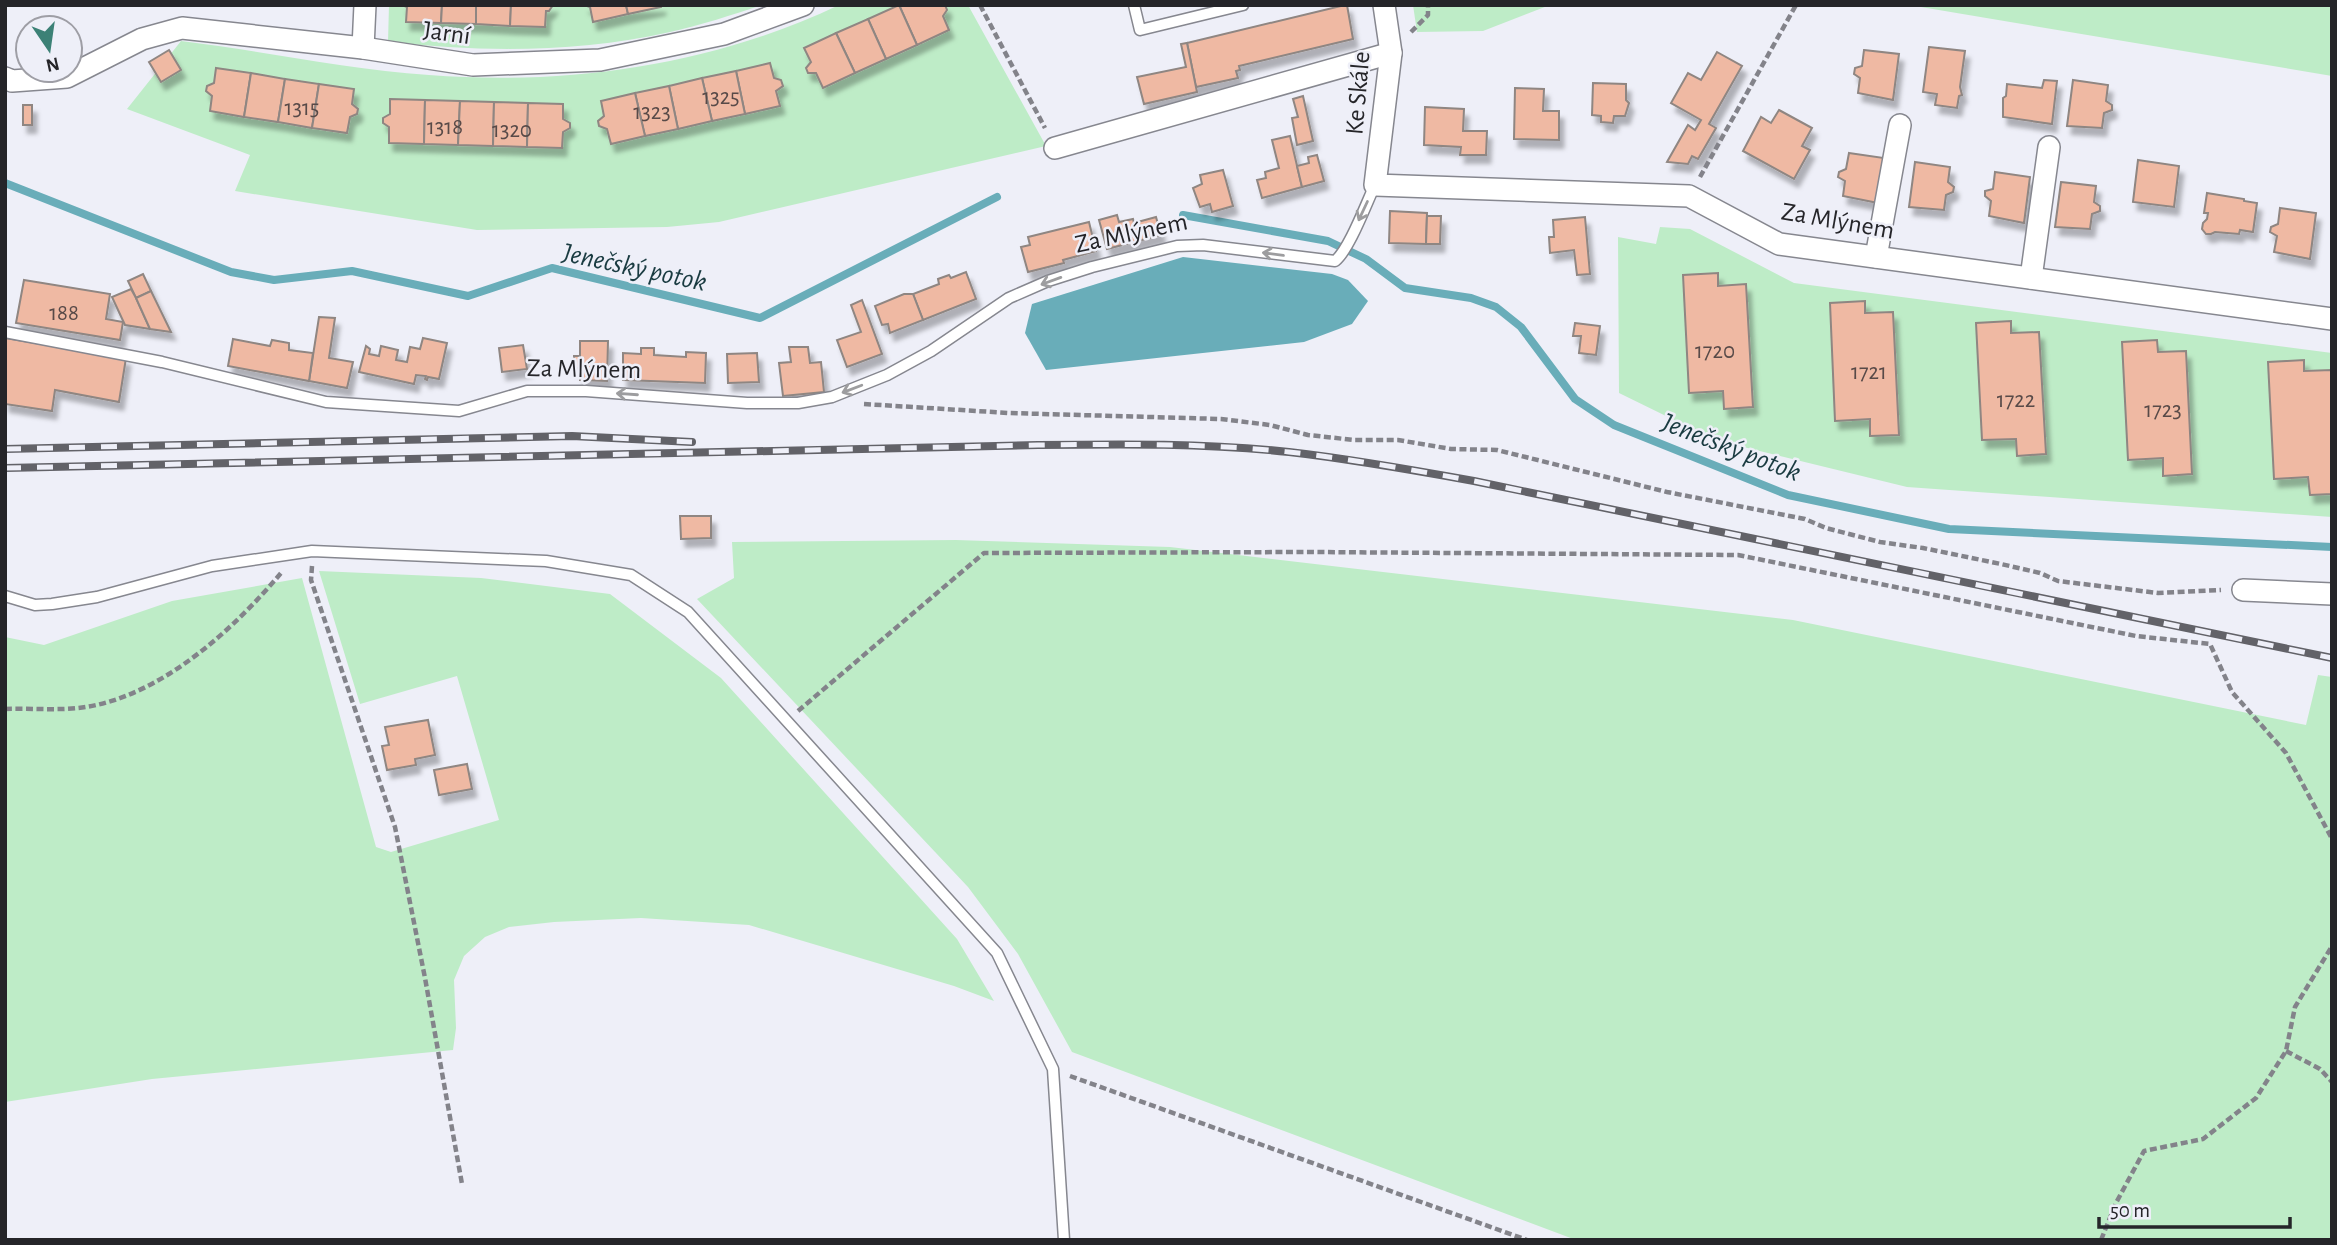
<svg xmlns="http://www.w3.org/2000/svg" width="2337" height="1245" font-family="'Alegreya Sans',sans-serif">
	<defs>
		<filter id="shadow"><feDropShadow dx="4.5" dy="8" stdDeviation="2" flood-color="#0004"/></filter>
	</defs>
	<rect width="100%" height="100%" fill="#eeeff8"/>
	<g fill="#beecc7">
		<path d="M 389,5 L 762,5 C 732,15 701,25 670,32 C 577,53 482,52 388,42 Z"/>
		<path d="M 839,5 L 968,5 L 1046,146 L 719,222 L 667,227 L 477,230 L 235,191 L 250,155 L 127,109 L 181,41 C 264,51 346,69 429,75 C 568,86 713,65 839,5 Z"/>
		<path d="M 1413,5 L 1550,5 L 1483,31 L 1417,32 Z"/>
		<path d="M 1909,5 L 2332,5 L 2332,76 Z"/>
		<path d="M 1660,227 L 1690,229 L 1794,283 L 2332,353 L 2332,517 L 1907,487 L 1715,440 L 1619,393 L 1618,237 L 1656,244 Z"/>
		<path d="M 956,540 L 1170,547 L 1793,620 L 2306,725 L 2318,675 L 2332,677 L 2332,1240 L 1576,1240 L 1072,1052 L 1018,954 L 968,887 L 697,599 L 734,578 L 732,542 Z"/>
		<path d="M 319,571 L 481,578 L 610,594 L 721,678 L 957,939 L 994,1001 L 954,986 L 749,925 L 641,918 L 554,922 L 509,927 L 485,937 L 464,956 L 454,980 L 456,1028 L 453,1050 L 152,1079 L 5,1102 L 5,637 L 44,645 L 172,601 L 302,578 L 376,847 L 391,852 L 499,820 L 457,676 L 360,704 Z"/>
	</g>
	<path fill="#69adb9" d="M 1183,257 L 1332,274 L 1348,280 L 1368,301 L 1352,324 L 1304,342 L 1046,370 L 1025,333 L 1032,304 Z"/>
	<g fill="none" stroke-linecap="round" stroke-linejoin="round">
		<g stroke="#69adb9" stroke-width="8">
			<path d="M 5,183 L 231,272 L 274,280 L 352,271 L 468,296 L 552,268 L 760,318 L 997,197"/>
			<path d="M 1183,215 L 1328,241 L 1366,259 L 1405,288 L 1471,298 L 1496,307 L 1521,327 L 1575,399 L 1614,425 L 1788,495 L 1949,529 L 2332,547"/>
		</g>
	</g>
	<g fill="#efb9a3" stroke="#8f8682" stroke-width="2" filter="url(#shadow)">
		<path d="M 402,5 L 442,5 L 441,23 L 406,22 L 407,7 Z"/>
		<path d="M 442,5 L 476,5 L 476,24 L 441,23 Z"/>
		<path d="M 476,5 L 511,5 L 510,26 L 476,24 Z"/>
		<path d="M 511,5 L 553,5 L 549,11 L 546,11 L 545,27 L 510,26 Z"/>
		<path d="M 584,5 L 626,5 L 628,14 L 593,22 L 590,7 Z"/>
		<path d="M 626,5 L 661,5 L 661,7 L 628,14 Z"/>
		<path d="M 899,5 L 945,5 L 947,10 L 943,16 L 949,30 L 917,45 Z"/>
		<path d="M 899,5 L 917,45 L 886,59 L 868,19 Z"/>
		<path d="M 1345,5 L 1347,5 L 1353,39 L 1239,66 L 1240,70 L 1236,71 L 1238,78 L 1196,87 L 1187,43 Z"/>
		<path d="M 868,19 L 886,59 L 855,73 L 836,33 Z"/>
		<path d="M 836,33 L 855,73 L 823,88 L 816,73 L 808,73 L 806,68 L 811,62 L 804,48 Z"/>
		<path d="M 1187,43 L 1197,92 L 1144,104 L 1137,77 L 1186,67 L 1181,44 Z"/>
		<path d="M 1929,47 L 1965,51 L 1960,87 L 1962,95 L 1959,96 L 1957,108 L 1935,105 L 1937,94 L 1923,92 Z"/>
		<path d="M 169,50 L 181,70 L 161,82 L 149,62 Z"/>
		<path d="M 1864,50 L 1899,54 L 1893,100 L 1858,93 L 1860,78 L 1854,74 L 1855,68 L 1862,66 Z"/>
		<path d="M 1717,52 L 1742,66 L 1709,124 L 1716,128 L 1698,159 L 1692,156 L 1688,164 L 1667,162 L 1688,125 L 1695,130 L 1701,120 L 1671,103 L 1688,73 L 1701,80 Z"/>
		<path d="M 770,63 L 774,78 L 781,80 L 783,86 L 776,91 L 780,106 L 745,114 L 736,71 Z"/>
		<path d="M 216,68 L 251,73 L 244,117 L 210,111 L 212,96 L 206,91 L 207,86 L 214,83 Z"/>
		<path d="M 736,71 L 745,114 L 712,121 L 702,78 Z"/>
		<path d="M 251,73 L 285,79 L 278,122 L 244,117 Z"/>
		<path d="M 702,78 L 712,121 L 678,129 L 669,86 Z"/>
		<path d="M 285,79 L 319,84 L 312,128 L 278,122 Z"/>
		<path d="M 2044,80 L 2057,81 L 2052,124 L 2003,117 L 2003,98 L 2006,96 L 2007,84 L 2042,88 Z"/>
		<path d="M 2073,80 L 2108,85 L 2106,101 L 2112,105 L 2112,110 L 2104,113 L 2102,128 L 2067,126 Z"/>
		<path d="M 1593,83 L 1626,84 L 1626,100 L 1629,103 L 1625,116 L 1614,116 L 1613,123 L 1601,122 L 1601,116 L 1592,115 Z"/>
		<path d="M 319,84 L 354,89 L 352,104 L 358,109 L 357,114 L 350,117 L 347,133 L 312,128 Z"/>
		<path d="M 669,86 L 678,129 L 645,136 L 635,93 Z"/>
		<path d="M 1515,88 L 1544,89 L 1543,111 L 1559,111 L 1559,140 L 1514,139 Z"/>
		<path d="M 635,93 L 645,136 L 611,144 L 607,129 L 599,126 L 598,121 L 604,116 L 601,101 Z"/>
		<path d="M 1303,96 L 1313,141 L 1297,145 L 1292,118 L 1298,117 L 1293,99 Z"/>
		<path d="M 390,99 L 425,100 L 424,144 L 389,143 L 389,127 L 383,123 L 383,118 L 390,114 Z"/>
		<path d="M 425,100 L 460,101 L 458,145 L 424,144 Z"/>
		<path d="M 460,101 L 494,102 L 493,146 L 458,145 Z"/>
		<path d="M 494,102 L 528,103 L 527,147 L 493,146 Z"/>
		<path d="M 528,103 L 563,104 L 563,119 L 570,123 L 570,128 L 563,132 L 562,148 L 527,147 Z"/>
		<rect x="23" y="105" width="9" height="20"/>
		<path d="M 1425,107 L 1464,109 L 1463,131 L 1487,131 L 1486,155 L 1460,155 L 1461,147 L 1424,145 Z"/>
		<path d="M 1779,110 L 1812,128 L 1802,146 L 1810,150 L 1794,179 L 1743,151 L 1761,117 L 1771,123 Z"/>
		<path d="M 1290,136 L 1302,187 L 1262,198 L 1257,180 L 1266,178 L 1265,172 L 1279,168 L 1272,140 Z"/>
		<path d="M 1849,153 L 1884,158 L 1878,203 L 1843,196 L 1845,181 L 1838,177 L 1839,172 L 1846,169 Z"/>
		<path d="M 1317,155 L 1324,181 L 1302,187 L 1297,166 L 1309,163 L 1308,157 Z"/>
		<path d="M 2138,160 L 2179,166 L 2174,207 L 2133,202 Z"/>
		<path d="M 1915,162 L 1950,167 L 1948,182 L 1954,187 L 1953,192 L 1946,195 L 1944,210 L 1909,207 Z"/>
		<path d="M 1223,170 L 1233,206 L 1212,212 L 1210,204 L 1200,207 L 1193,188 L 1202,184 L 1200,175 Z"/>
		<path d="M 1995,172 L 2030,177 L 2024,223 L 1989,216 L 1991,201 L 1985,196 L 1985,191 L 1993,189 Z"/>
		<path d="M 2061,182 L 2096,186 L 2094,202 L 2100,206 L 2100,211 L 2092,214 L 2090,229 L 2055,227 Z"/>
		<path d="M 2207,193 L 2244,199 L 2244,201 L 2257,203 L 2253,232 L 2240,230 L 2239,234 L 2215,232 L 2211,234 L 2206,234 L 2202,229 L 2203,223 L 2207,219 L 2208,213 L 2204,213 Z"/>
		<path d="M 2280,208 L 2316,213 L 2310,259 L 2274,252 L 2277,236 L 2270,232 L 2271,227 L 2278,224 Z"/>
		<path d="M 1390,211 L 1427,213 L 1426,244 L 1389,243 Z"/>
		<path d="M 1117,215 L 1119,222 L 1133,219 L 1134,223 L 1156,217 L 1161,235 L 1107,249 L 1099,220 Z"/>
		<path d="M 1427,216 L 1441,216 L 1440,244 L 1426,244 Z"/>
		<path d="M 1585,217 L 1590,274 L 1577,275 L 1574,250 L 1550,253 L 1549,237 L 1554,237 L 1553,220 Z"/>
		<path d="M 1089,222 L 1096,251 L 1063,260 L 1064,263 L 1028,272 L 1021,247 L 1030,245 L 1028,237 Z"/>
		<path d="M 966,272 L 976,299 L 923,320 L 913,294 L 939,284 L 938,279 L 949,275 L 951,278 Z"/>
		<path d="M 1718,273 L 1718,286 L 1746,284 L 1753,407 L 1724,409 L 1723,391 L 1689,393 L 1683,275 Z"/>
		<path d="M 143,274 L 151,291 L 136,298 L 128,281 Z"/>
		<path d="M 24,280 L 110,294 L 106,319 L 123,322 L 120,340 L 16,323 Z"/>
		<path d="M 131,289 L 136,298 L 150,329 L 125,325 L 112,297 Z"/>
		<path d="M 151,291 L 171,332 L 150,329 L 136,298 Z"/>
		<path d="M 904,294 L 913,294 L 923,320 L 890,333 L 888,324 L 882,325 L 875,306 Z"/>
		<path d="M 862,300 L 882,354 L 847,367 L 837,340 L 861,332 L 851,305 Z"/>
		<path d="M 1865,301 L 1865,313 L 1893,312 L 1899,435 L 1870,436 L 1870,419 L 1835,421 L 1830,303 Z"/>
		<path d="M 319,317 L 335,318 L 329,358 L 353,362 L 347,388 L 309,381 Z"/>
		<path d="M 2011,321 L 2011,333 L 2039,332 L 2046,454 L 2017,456 L 2016,439 L 1982,440 L 1976,323 Z"/>
		<path d="M 1575,323 L 1600,326 L 1596,355 L 1579,353 L 1581,336 L 1573,336 Z"/>
		<path d="M 5,338 L 126,358 L 119,402 L 55,390 L 52,411 L 5,404 Z"/>
		<path d="M 423,338 L 447,343 L 439,379 L 428,377 L 427,380 L 425,379 L 426,376 L 416,375 L 414,384 L 359,372 L 366,346 L 370,349 L 369,354 L 379,356 L 381,346 L 398,350 L 396,360 L 407,362 L 410,347 L 420,349 Z"/>
		<path d="M 233,339 L 270,346 L 272,340 L 289,343 L 289,350 L 313,353 L 309,381 L 228,366 Z"/>
		<path d="M 2157,340 L 2158,352 L 2186,351 L 2192,474 L 2163,476 L 2163,458 L 2128,460 L 2122,342 Z"/>
		<path d="M 580,341 L 608,341 L 607,381 L 580,380 L 580,368 L 574,368 L 574,356 L 580,356 Z"/>
		<path d="M 523,345 L 527,369 L 502,372 L 499,348 Z"/>
		<path d="M 789,347 L 808,347 L 810,363 L 821,362 L 824,392 L 783,396 L 779,363 L 791,362 Z"/>
		<path d="M 641,348 L 654,348 L 654,355 L 686,357 L 686,352 L 706,353 L 705,383 L 623,380 L 623,353 L 641,354 Z"/>
		<path d="M 757,353 L 759,382 L 728,383 L 727,354 Z"/>
		<path d="M 2304,360 L 2304,371 L 2332,370 L 2332,494 L 2310,495 L 2308,477 L 2274,479 L 2268,362 Z"/>
		<path d="M 680,516 L 711,516 L 711,538 L 681,539 Z"/>
		<path d="M 428,720 L 435,755 L 415,759 L 416,765 L 387,770 L 382,746 L 389,745 L 385,727 Z"/>
		<path d="M 467,764 L 472,789 L 439,795 L 434,770 Z"/>
	</g>
	<g fill="none" stroke-linecap="round" stroke-linejoin="round">
		<g stroke="#86878f" stroke-width="13">
			<g id="service">
				<path d="M 1134,5 L 1140,30 L 1243,5"/>
				<path d="M 5,332 L 162,362 L 326,402 L 459,411 L 527,391 L 586,391 L 747,403 L 798,403 L 832,397 L 887,375 L 931,351 L 1009,298 L 1048,281 L 1092,267 L 1177,246 L 1203,245 L 1335,261 C 1349,250 1366,204 1375,185"/>
				<path d="M 5,596 L 35,605 L 52,604 L 97,597 L 212,566 L 312,551 L 546,561 L 631,575 L 688,612 L 997,953 L 1053,1069 L 1064,1240"/>
			</g>
		</g>
		<g stroke="#86878f" stroke-width="24">
			<g id="minor">
				<path d="M 1384,5 L 1391,53 L 1375,185 L 1689,196 L 1779,244 L 2332,319"/>
				<path d="M 363,48 L 365,5"/>
				<path d="M 5,78 L 12,81 L 67,77 L 142,39 L 182,28 L 363,48 L 473,65 L 600,60 L 724,34 L 803,5"/>
				<path d="M 1055,148 L 1391,53"/>
				<path d="M 1876,257 L 1900,125"/>
				<path d="M 2031,278 L 2049,147"/>
				<path d="M 2243,590 L 2332,594"/>
			</g>
		</g>
		<g stroke="#83838a" stroke-width="4.5" stroke-dasharray="7 3.5" stroke-linecap="butt">
			<path d="M 980,5 L 1045,128"/>
			<path d="M 1411,32 L 1428,15 L 1428,5"/>
			<path d="M 1700,177 L 1796,5"/>
			<path d="M 864,404 L 1009,413 L 1221,419 L 1270,425 L 1308,435 L 1354,440 L 1398,440 L 1451,449 L 1497,450 L 1667,492 L 1805,519 L 1826,528 L 1880,542 L 1923,548 L 2001,564 L 2040,573 L 2058,581 L 2158,593 L 2221,590"/>
			<path d="M 312,566 L 311,580 L 395,827 L 425,978 L 462,1184"/>
			<path d="M 5,709 C 31,708 60,711 86,707 C 162,695 234,629 281,573"/>
			<path d="M 798,711 L 984,553 L 1312,552 L 1738,555 L 2136,636 L 2210,644 L 2232,692 L 2286,753 L 2331,837"/>
			<path d="M 2286,1051 L 2320,1069 L 2332,1082"/>
			<path d="M 1070,1076 L 1527,1240"/>
			<path d="M 2101,1240 L 2116,1203 L 2144,1151 L 2203,1139 L 2256,1098 L 2286,1051 L 2295,1007 L 2332,946"/>
		</g>
		<use href="#service" stroke="#fff" stroke-width="10"/>
		<use href="#minor" stroke="#fff" stroke-width="21"/>
		<g stroke="#626268" stroke-width="8">
			<g id="rail">
				<path d="M 5,449 L 572,436 L 692,442"/>
				<path d="M 5,468 L 1038,445 C 1122,444 1206,443 1289,452 C 1351,459 1413,470 1474,481 L 2332,658"/>
			</g>
		</g>
		<use href="#rail" stroke="#eeeff8" stroke-width="5" stroke-dasharray="16" stroke-linecap="butt"/>
	</g>
	<defs><path id="oneway-shaft" d="M-6 0H5M1.5-3L5.5 0L1.5 3" fill="none" stroke-width="1.6" stroke-linecap="round" stroke-linejoin="round" transform="scale(1.75)"/></defs>
	<g stroke="#9d9d9f">
		<use href="#oneway-shaft" transform="translate(1363 211) rotate(115)"/>
		<use href="#oneway-shaft" transform="translate(1273 254) rotate(-172)"/>
		<use href="#oneway-shaft" transform="translate(1051 281) rotate(160)"/>
		<use href="#oneway-shaft" transform="translate(852 389) rotate(159)"/>
		<use href="#oneway-shaft" transform="translate(627 394) rotate(-176)"/>
	</g>
	<g text-anchor="middle" stroke-width="5" stroke-linejoin="round" paint-order="stroke">
		<g font-size="23" fill="#584a48">
			<text x="721" y="104">1325</text>
			<text x="302" y="115">1315</text>
			<text x="652" y="119">1323</text>
			<text x="445" y="134">1318</text>
			<text x="512" y="137">1320</text>
			<text x="64" y="320">188</text>
			<text x="1715" y="358">1720</text>
			<text x="1869" y="379">1721</text>
			<text x="2016" y="407">1722</text>
			<text x="2163" y="417">1723</text>
		</g>
		<g font-size="26" fill="#252529" stroke="#eeeff8">
			<text transform="translate(447 32) rotate(8)" y="9">Jarní</text>
			<text transform="translate(1357 93) rotate(-85)" y="9">Ke Skále</text>
			<text transform="translate(1838 220) rotate(10)" y="9">Za Mlýnem</text>
			<text transform="translate(1131 232) rotate(-12)" y="9">Za Mlýnem</text>
			<text transform="translate(584 368) rotate(1)" y="9">Za Mlýnem</text>
		</g>
		<g font-size="28" font-style="italic" fill="#1a3b41" stroke="#eeeff8">
			<text transform="translate(635 266) rotate(12)" y="10">Jenečský potok</text>
			<text transform="translate(1732 446) rotate(21)" y="10">Jenečský potok</text>
		</g>
	</g>
	<rect width="2337" height="1245" fill="none" stroke="#252529" stroke-width="14"/>
	<g transform="translate(49 49) rotate(167)"><circle r="33" fill="#eeeff8" stroke="#9e9ea5" stroke-width="2"/>
	<path d="M0-5L12 26L0 18L-12 26Z" fill="#3c8176"/>
	<text y="-10" font-size="19" font-weight="bold" text-anchor="middle" fill="#252529">N</text>
	</g>
	<path d="M2099 1217v10h191v-10" fill="none" stroke="#252529" stroke-width="3.5"/>
	<text x="2110" y="1217" font-size="21" fill="#252529" stroke="#eeeff8" stroke-width="5" paint-order="stroke">50 m</text>
</svg>
